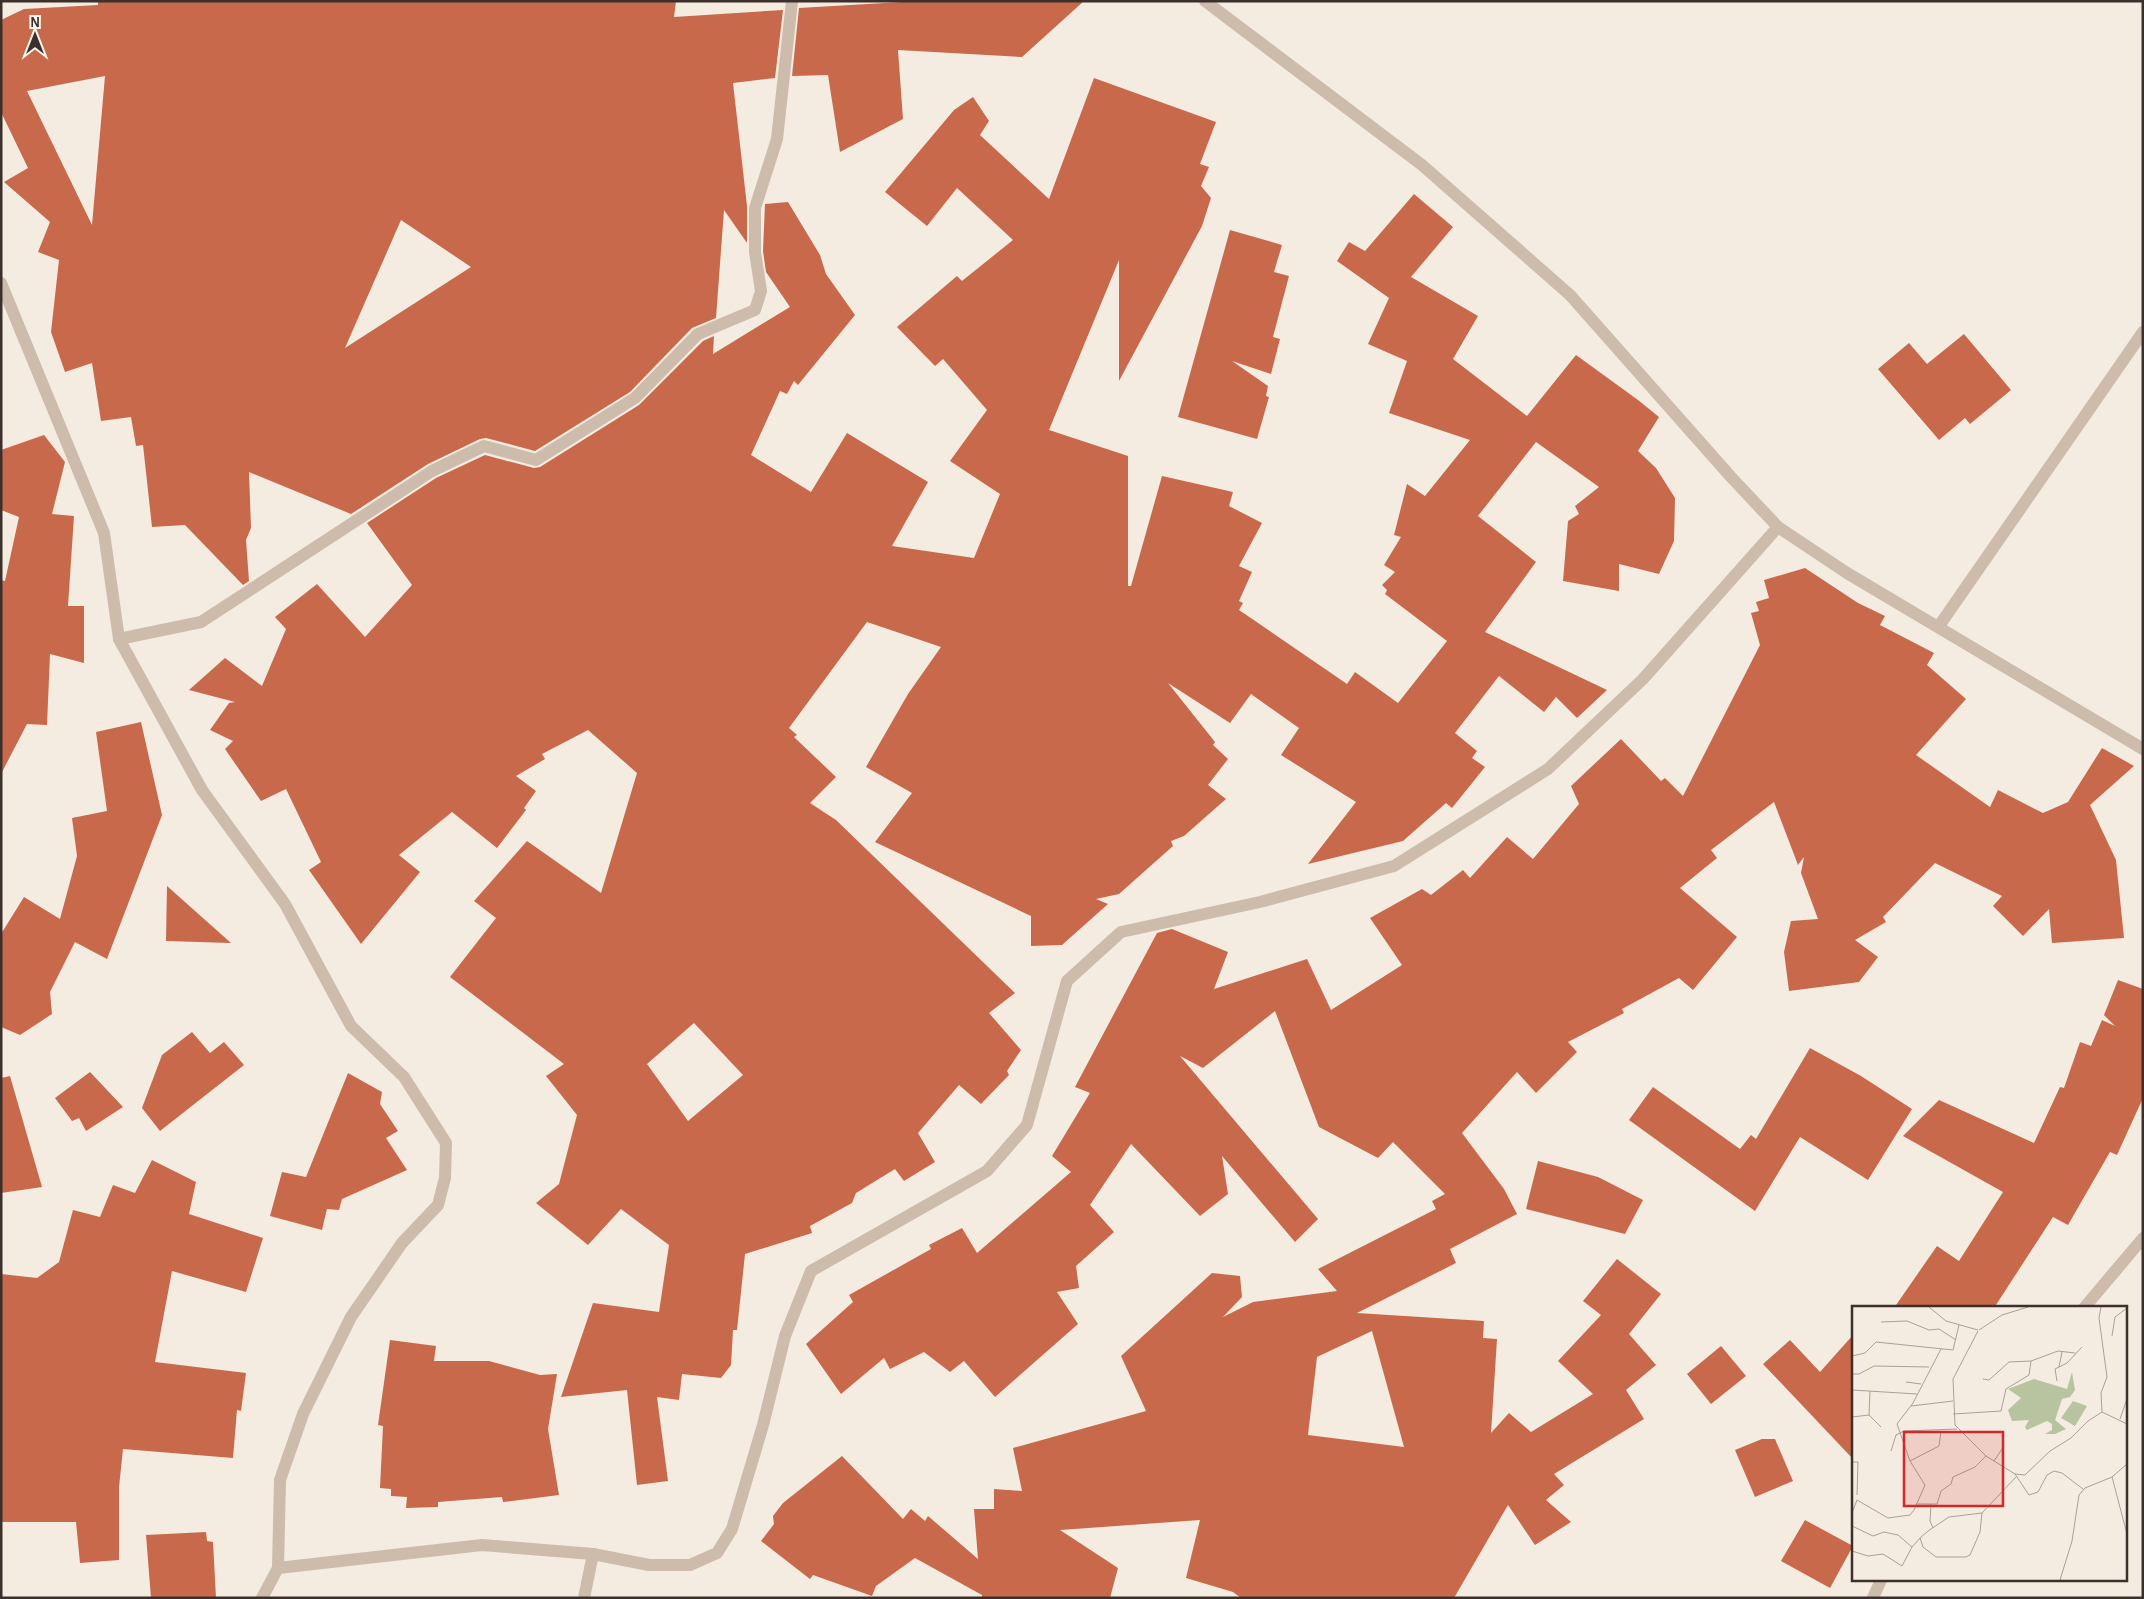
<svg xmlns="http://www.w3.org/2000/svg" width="2144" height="1599" font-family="'Alegreya Sans',sans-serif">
	<rect width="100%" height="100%" fill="#f4ebe1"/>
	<g fill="#c8694b" fill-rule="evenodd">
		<path d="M 98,1 L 676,1 L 674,17 L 783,10 L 775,78 L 733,83 L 747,206 L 747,243 L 724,210 L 716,318 L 692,328 L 630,392 L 535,451 L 486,438 L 480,439 L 428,464 L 351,514 L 249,472 L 251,528 L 246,540 L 249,581 L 243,585 L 185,525 L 152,527 L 143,445 L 136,446 L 131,417 L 101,421 L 92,363 L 65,372 L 51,332 L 59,260 L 38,252 L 50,222 L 4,182 L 28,168 L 1,112 L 1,20 L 24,9 L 98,5 ZM 105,76 L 92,225 L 27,91 ZM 401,220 L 471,267 L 345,348 Z"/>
		<path d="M 919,1 L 1084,1 L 1022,57 L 898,50 L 903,119 L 840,152 L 828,75 L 792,76 L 799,8 Z"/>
		<path d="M 1094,78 L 1216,122 L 1200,164 L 1209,167 L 1201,186 L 1211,198 L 1202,226 L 1119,381 L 1119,260 L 1049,430 L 1128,456 L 1128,586 L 1131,586 L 1162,476 L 1233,492 L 1229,506 L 1262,523 L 1239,566 L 1252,572 L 1239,601 L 1243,603 L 1239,610 L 1347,684 L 1355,672 L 1398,703 L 1447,641 L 1385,594 L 1387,590 L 1382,585 L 1395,572 L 1384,565 L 1401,537 L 1394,535 L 1407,484 L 1425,496 L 1470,440 L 1389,413 L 1407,361 L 1368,344 L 1389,298 L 1337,261 L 1349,242 L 1365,251 L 1414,194 L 1453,227 L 1411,277 L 1478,316 L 1453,359 L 1527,416 L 1576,355 L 1638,400 L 1659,417 L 1638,451 L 1656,468 L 1675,498 L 1674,541 L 1659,574 L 1619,564 L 1619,591 L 1563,581 L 1568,521 L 1579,514 L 1575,506 L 1599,487 L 1536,442 L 1478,516 L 1536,562 L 1485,632 L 1607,690 L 1577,718 L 1556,697 L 1544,712 L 1499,676 L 1455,733 L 1477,751 L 1472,758 L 1485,767 L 1452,808 L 1446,803 L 1403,841 L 1308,864 L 1356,802 L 1281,755 L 1299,728 L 1251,694 L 1230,723 L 1168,683 L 1215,742 L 1213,745 L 1228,759 L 1208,785 L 1226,799 L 1184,836 L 1171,841 L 1173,846 L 1119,894 L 1096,899 L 1108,904 L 1062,945 L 1031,946 L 1031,916 L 875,842 L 912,793 L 866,767 L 908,694 L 941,647 L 867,622 L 789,728 L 797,735 L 794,737 L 836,777 L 810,803 L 836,820 L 1015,993 L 989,1013 L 1021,1050 L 1007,1071 L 1009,1075 L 981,1104 L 959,1085 L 918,1133 L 935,1162 L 904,1181 L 895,1169 L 856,1193 L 852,1203 L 810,1226 L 812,1233 L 745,1254 L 737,1330 L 733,1330 L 731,1365 L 721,1378 L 682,1374 L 679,1400 L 657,1397 L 668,1481 L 637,1485 L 627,1390 L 561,1397 L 593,1303 L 659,1312 L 669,1245 L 621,1209 L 588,1245 L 536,1203 L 559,1184 L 577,1115 L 546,1076 L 564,1064 L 450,977 L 496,918 L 474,901 L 527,841 L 601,893 L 637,773 L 588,730 L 542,754 L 545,759 L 516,776 L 536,791 L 524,808 L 526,810 L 497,848 L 452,812 L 399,855 L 420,872 L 361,944 L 309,870 L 321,862 L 286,789 L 261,801 L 225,749 L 233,741 L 210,730 L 229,703 L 235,702 L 189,690 L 225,658 L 262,686 L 286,629 L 275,617 L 317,584 L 365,637 L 412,585 L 367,523 L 436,478 L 485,455 L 534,468 L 540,467 L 639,405 L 703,341 L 714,336 L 713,354 L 790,307 L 766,272 L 763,251 L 765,204 L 788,202 L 820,255 L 826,274 L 855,315 L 798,385 L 794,381 L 787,394 L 780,391 L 751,455 L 811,492 L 847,433 L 928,482 L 892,546 L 974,558 L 1000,494 L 950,461 L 987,410 L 943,359 L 935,366 L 897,327 L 957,276 L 962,281 L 1013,240 L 957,188 L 927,226 L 885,192 L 954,110 L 973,97 L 989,121 L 980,135 L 1049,199 ZM 694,1023 L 743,1075 L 688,1121 L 647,1064 Z"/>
		<path d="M 1230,230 L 1282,245 L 1274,272 L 1289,276 L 1273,337 L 1280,339 L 1271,374 L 1232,361 L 1268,386 L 1266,396 L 1269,397 L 1257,439 L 1178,417 Z"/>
		<path d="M 1964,334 L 2011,390 L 1970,424 L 1965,418 L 1939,440 L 1878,369 L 1909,343 L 1927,364 Z"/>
		<path d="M 44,435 L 65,462 L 52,514 L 74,516 L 68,606 L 84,606 L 84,663 L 50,654 L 47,725 L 27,724 L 1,774 L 1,580 L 5,581 L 19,517 L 1,510 L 1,450 Z"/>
		<path d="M 1805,568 L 1858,603 L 1885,616 L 1880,625 L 1934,653 L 1927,665 L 1966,699 L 1916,755 L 1990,807 L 1998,790 L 2043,813 L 2068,802 L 2102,748 L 2134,766 L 2090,805 L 2116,860 L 2124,938 L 2052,943 L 2049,909 L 2023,936 L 1993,906 L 2002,896 L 1935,863 L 1883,917 L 1886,922 L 1855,940 L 1878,957 L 1859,982 L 1789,991 L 1784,952 L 1791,921 L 1818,919 L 1801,873 L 1804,857 L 1798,865 L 1774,802 L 1711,850 L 1717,858 L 1680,888 L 1737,937 L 1693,990 L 1679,978 L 1622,1009 L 1624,1013 L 1568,1042 L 1577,1052 L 1536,1093 L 1517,1072 L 1462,1133 L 1504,1189 L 1517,1214 L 1450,1249 L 1456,1263 L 1357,1313 L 1484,1321 L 1483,1338 L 1497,1339 L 1491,1433 L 1509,1413 L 1531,1432 L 1593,1394 L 1558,1361 L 1601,1315 L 1583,1301 L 1617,1259 L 1661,1294 L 1629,1334 L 1656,1365 L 1626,1390 L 1644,1419 L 1554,1474 L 1564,1485 L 1546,1500 L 1571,1522 L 1535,1545 L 1508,1505 L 1454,1598 L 1241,1598 L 1233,1592 L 1186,1578 L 1200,1520 L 1060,1530 L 1118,1568 L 1110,1598 L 982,1598 L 982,1595 L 915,1558 L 876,1586 L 872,1596 L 813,1575 L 810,1579 L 761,1541 L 774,1524 L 773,1516 L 783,1503 L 842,1456 L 903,1519 L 911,1509 L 925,1521 L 928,1516 L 978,1559 L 974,1509 L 994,1509 L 994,1489 L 1022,1491 L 1013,1448 L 1146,1411 L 1121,1356 L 1212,1273 L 1240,1276 L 1242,1297 L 1223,1317 L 1253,1302 L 1337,1291 L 1318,1269 L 1436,1209 L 1432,1201 L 1445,1194 L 1393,1142 L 1378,1158 L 1319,1127 L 1275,1011 L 1203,1068 L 1180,1056 L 1318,1219 L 1295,1242 L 1222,1156 L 1228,1194 L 1200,1216 L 1131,1144 L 1090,1205 L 1114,1232 L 1076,1266 L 1079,1288 L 1057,1292 L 1078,1324 L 995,1397 L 964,1361 L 950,1372 L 924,1352 L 890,1369 L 884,1358 L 841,1394 L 806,1344 L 853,1302 L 849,1295 L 931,1249 L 929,1245 L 962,1228 L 977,1253 L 1071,1172 L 1052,1156 L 1090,1093 L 1075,1087 L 1157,933 L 1172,929 L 1228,952 L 1214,989 L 1307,959 L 1331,1010 L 1402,965 L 1370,918 L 1422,889 L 1431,895 L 1463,870 L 1470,878 L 1507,837 L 1533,859 L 1579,804 L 1571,786 L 1621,739 L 1661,781 L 1665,778 L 1683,796 L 1760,645 L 1751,613 L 1759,611 L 1756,602 L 1769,598 L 1764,580 ZM 1372,1331 L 1404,1447 L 1308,1435 L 1317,1357 Z"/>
		<path d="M 141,722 L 162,815 L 107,959 L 75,942 L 50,992 L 52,1014 L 20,1035 L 1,1027 L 1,934 L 24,897 L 60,919 L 77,856 L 72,818 L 107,811 L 96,732 Z"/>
		<path d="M 167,886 L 231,943 L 166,941 Z"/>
		<path d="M 2118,980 L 2143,989 L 2143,1098 L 2117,1155 L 2110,1152 L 2068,1225 L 2053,1217 L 1994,1308 L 1894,1308 L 1937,1246 L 1959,1261 L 2003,1192 L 1903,1136 L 1939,1100 L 2034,1143 L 2060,1087 L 2064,1088 L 2080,1042 L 2091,1046 L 2102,1020 L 2115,1026 L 2104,1015 Z"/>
		<path d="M 192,1032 L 210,1053 L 224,1042 L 244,1065 L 160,1131 L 142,1108 L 162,1055 Z"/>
		<path d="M 1810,1048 L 1861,1076 L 1912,1109 L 1868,1180 L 1800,1137 L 1755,1211 L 1629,1120 L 1653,1087 L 1740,1149 L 1751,1135 L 1756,1139 Z"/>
		<path d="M 90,1072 L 123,1107 L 86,1131 L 79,1118 L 72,1121 L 55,1098 Z"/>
		<path d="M 348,1073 L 382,1092 L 380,1104 L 398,1131 L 386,1138 L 407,1170 L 342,1199 L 339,1210 L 327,1209 L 322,1230 L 270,1216 L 282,1172 L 306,1177 Z"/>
		<path d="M 10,1076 L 42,1187 L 1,1193 L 1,1078 Z"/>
		<path d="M 152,1160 L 196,1182 L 189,1214 L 263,1238 L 246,1292 L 172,1271 L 155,1362 L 246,1373 L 241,1411 L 237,1410 L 233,1458 L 123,1449 L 119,1487 L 119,1560 L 80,1563 L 76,1522 L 1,1522 L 1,1274 L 37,1278 L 59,1262 L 73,1210 L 100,1217 L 113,1185 L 135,1193 Z"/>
		<path d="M 1538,1161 L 1598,1177 L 1643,1200 L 1625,1234 L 1526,1209 Z"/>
		<path d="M 1853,1335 L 1853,1459 L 1763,1364 L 1790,1340 L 1820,1372 Z"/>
		<path d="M 390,1340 L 436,1346 L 434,1361 L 489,1361 L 540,1375 L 557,1374 L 548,1429 L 559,1495 L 503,1502 L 502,1497 L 438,1502 L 438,1507 L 406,1508 L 407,1497 L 391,1496 L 391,1489 L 380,1488 L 383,1426 L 378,1425 Z"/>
		<path d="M 1721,1346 L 1746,1376 L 1711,1404 L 1687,1374 Z"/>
		<path d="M 1762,1439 L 1775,1439 L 1793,1481 L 1755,1497 L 1735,1450 Z"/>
		<path d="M 1805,1520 L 1853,1546 L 1830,1588 L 1781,1561 Z"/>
		<path d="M 206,1532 L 207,1541 L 213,1542 L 216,1598 L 151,1598 L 146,1535 Z"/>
	</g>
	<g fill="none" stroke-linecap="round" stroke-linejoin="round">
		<g stroke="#cdbbac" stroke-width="12">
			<path d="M 1,283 L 104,533 L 119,639 L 202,790 L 285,904 L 351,1026 L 404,1077 L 446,1143 L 445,1178 L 438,1205 L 402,1243 L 351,1317 L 303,1414 L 280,1480 L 278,1568 L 262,1598"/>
			<path d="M 1939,626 L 2143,332"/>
			<path d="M 119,639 L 201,622 L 432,471 L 484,446 L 536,460 L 635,398 L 698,334 L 755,310 L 761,291 L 755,252 L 755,208 L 777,139 L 792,1"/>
			<path d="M 2084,1308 L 2143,1238"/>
			<path d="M 278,1568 L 482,1545 L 593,1554 L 649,1565 L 690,1565 L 717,1553 L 732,1529 L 763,1425 L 785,1336 L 811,1271 L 987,1171 L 1027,1125 L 1067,981 L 1121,932 L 1260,902 L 1394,866 L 1548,769 L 1643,679 L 1778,527"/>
			<path d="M 584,1598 L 593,1554"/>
			<path d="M 1873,1598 L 1881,1580"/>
		</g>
		<path stroke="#cdbbac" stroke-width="12" d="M 1205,1 L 1422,165 L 1570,295 L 1731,477 L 1778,527 L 1847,573 L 2143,749"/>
	</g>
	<g transform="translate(1852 1306)">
		<rect width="275" height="275" fill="#f4ebe1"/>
		<path d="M 220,66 L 223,84 L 218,91 L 210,93 L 203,114 L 214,123 L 203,128 L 193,128 L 200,124 L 200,118 L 195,115 L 175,124 L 173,121 L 177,114 L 160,115 L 156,104 L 169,92 L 156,83 L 182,73 L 215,83 ZM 221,95 L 235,100 L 223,120 L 209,112 Z" fill="#b8c4a0"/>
		<path fill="none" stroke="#aaa098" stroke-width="1" d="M 77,1 L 94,15 L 126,24M 29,16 L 55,15 L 77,24 L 87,23 L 104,34M 127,24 L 150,9 L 176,1M 126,25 L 101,73 L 103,119 L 134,150 L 163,168 L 173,169 L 198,145 L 219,132 L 236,115 L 250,106 L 249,87 L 255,71 L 247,12 L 249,1M 260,30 L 263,11 L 275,2M 0,50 L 13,47 L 24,36 L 101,44 L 107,19M 207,61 L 210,46M 0,68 L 7,68 L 22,60 L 77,61M 131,73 L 137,74 L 157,56 L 179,55 L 206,45 L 223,47M 205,75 L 203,63 L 215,57 L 230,41M 54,76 L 69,78M 0,84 L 65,88M 59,100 L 101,95M 250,106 L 275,118M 101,108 L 149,105 L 154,83 L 177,69 L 179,55M 17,109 L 18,85M 0,111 L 17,109 L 29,121M 268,113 L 275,93M 39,145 L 44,129 L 52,125 L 105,123M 58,155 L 87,140 L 89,125M 142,155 L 152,140M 0,156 L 6,156 L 5,189M 163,168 L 177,189 L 186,186 L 195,169 L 202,165 L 210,167 L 231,183M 260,171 L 275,228M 65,198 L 85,198 L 89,185 L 99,178 L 101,171 L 123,161 L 134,150M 79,198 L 78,215 L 81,222M 0,207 L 5,194 L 36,212 L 58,209 L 62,204 L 73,179 L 58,155 L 45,118 L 61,97 L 89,43M 130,207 L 164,171M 0,220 L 21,230 L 32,226 L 46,229 L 60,241 L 68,232 L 76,225 L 97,211 L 130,207 L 128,226 L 118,249 L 114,251 L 84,251 L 71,241 L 68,232M 0,245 L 16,250 L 31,248 L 50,260 L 60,241M 208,274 L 220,235 L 227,189 L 233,182 L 260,171 L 275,158"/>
		<path fill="#d62828" fill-opacity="0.15" stroke="#d62828" stroke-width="2.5" d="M 52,126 L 151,126 L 151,200 L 52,200 Z"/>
		<rect width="275" height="275" fill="none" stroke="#3b302b" stroke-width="2.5"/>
	</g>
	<rect width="2144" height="1599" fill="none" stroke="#3b302b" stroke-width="5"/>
	<g transform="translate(35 35)" stroke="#fbf5ee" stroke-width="4" paint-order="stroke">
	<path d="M0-4L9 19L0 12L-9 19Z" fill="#3b302b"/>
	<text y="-8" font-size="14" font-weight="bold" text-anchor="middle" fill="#3b302b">N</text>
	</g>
</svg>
